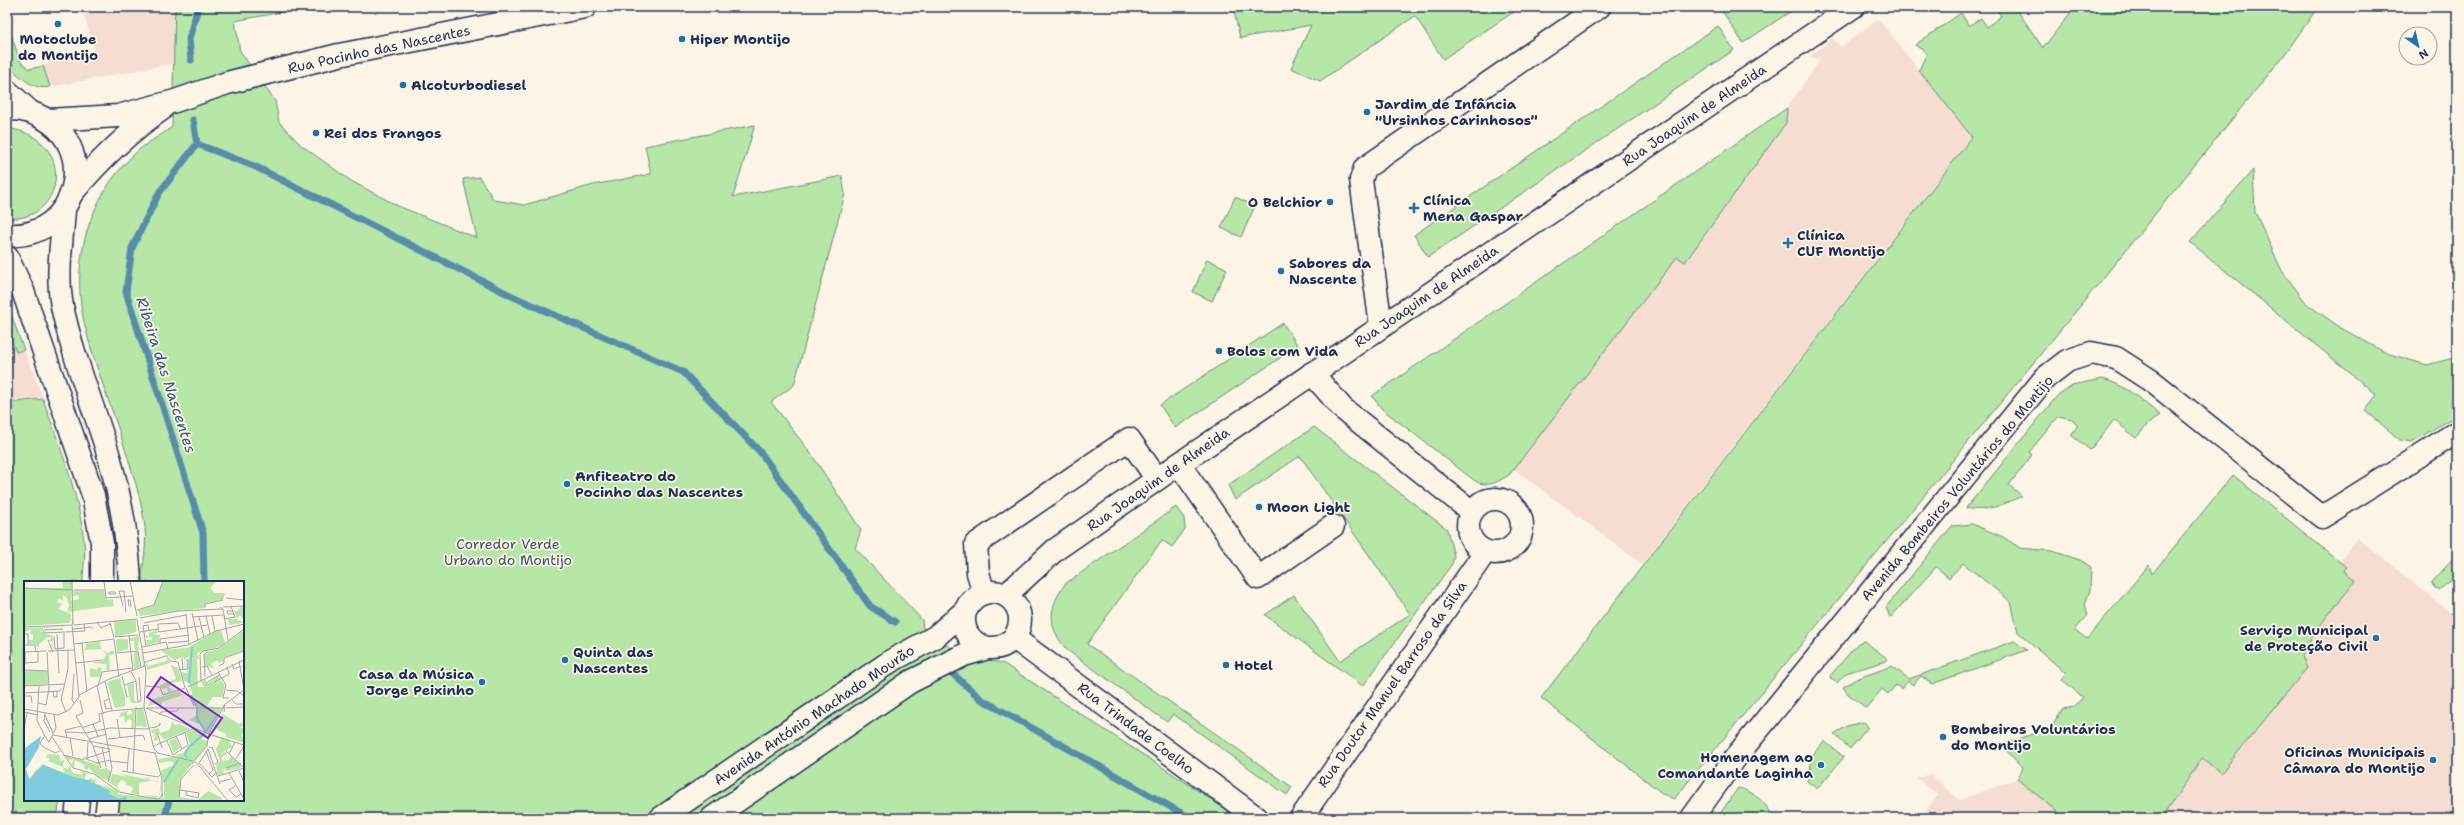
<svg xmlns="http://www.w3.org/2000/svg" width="2464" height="825" font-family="'Shantell Sans',sans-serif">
	<rect width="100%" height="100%" fill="#fcf5e5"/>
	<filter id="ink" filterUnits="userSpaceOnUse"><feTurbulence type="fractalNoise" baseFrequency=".025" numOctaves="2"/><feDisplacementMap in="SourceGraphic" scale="8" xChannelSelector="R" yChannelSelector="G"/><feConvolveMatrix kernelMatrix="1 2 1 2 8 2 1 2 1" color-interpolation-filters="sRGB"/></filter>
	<g filter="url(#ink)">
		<g fill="#f5ded1">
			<path d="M 81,7 L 175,7 L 175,63 L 50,87 L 43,66 L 95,49 Z"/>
			<path d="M 1878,19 L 1972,136 L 1642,564 L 1514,469 L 1677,257 L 1685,262 L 1786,124 L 1787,108 L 1820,60 L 1810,56 L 1833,38 L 1841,47 Z"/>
			<path d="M 7,303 L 24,350 L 43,399 L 7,403 Z"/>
			<path d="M 2357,537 L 2457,618 L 2457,818 L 2162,818 Z"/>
			<path d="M 1931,774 L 1959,800 L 2017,779 L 2066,818 L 1921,818 L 1938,795 L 1916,778 Z"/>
		</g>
		<g fill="#b7e7a6" stroke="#698b82">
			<path d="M 175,7 L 308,7 L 235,21 L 240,51 L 275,101 L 279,122 L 301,145 L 351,181 L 398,206 L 477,238 L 463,179 L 479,177 L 494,200 L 524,205 L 593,185 L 651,174 L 645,146 L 755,125 L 733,197 L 842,176 L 845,194 L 794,385 L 771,402 L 812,455 L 861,530 L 855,548 L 922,620 L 923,628 L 963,656 L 971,655 L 1004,664 L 1240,818 L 116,818 L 118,800 L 243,800 L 243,582 L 141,582 C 143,565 147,545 145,528 C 142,501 133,474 125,449 C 112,407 94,365 84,322 C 70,259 90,192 140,149 C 149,141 162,135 172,127 Z"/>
			<path d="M 1233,7 L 1521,7 L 1443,59 L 1415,16 L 1320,81 L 1291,68 L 1311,25 L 1240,38 Z"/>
			<path d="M 1721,7 L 1797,7 L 1743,43 L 1720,8 Z"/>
			<path d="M 1995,7 L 2015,7 L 2043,48 L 2075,7 L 2318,7 L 2285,54 L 2095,288 L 1674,799 L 1663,794 L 1541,698 L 1972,137 L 1919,70 L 1927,53 L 1915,45 L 1961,13 L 1969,26 L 1981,18 L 1987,27 L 2001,16 Z"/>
			<path d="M 7,23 L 20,61 L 29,69 L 43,66 L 50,87 C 33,91 18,75 7,64 Z"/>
			<path d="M 1718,26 L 1734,50 L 1428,257 L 1414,235 Z"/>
			<path d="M 1787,108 L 1786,123 L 1685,262 L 1677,257 L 1510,474 C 1499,482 1488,488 1475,481 L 1382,409 L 1372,396 Z"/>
			<path d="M 12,129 C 78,141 63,224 7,218 L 7,130 Z"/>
			<path d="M 2253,170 L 2255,212 L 2282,271 L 2307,304 L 2341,328 L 2386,353 L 2427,365 L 2457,357 L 2457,415 L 2412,442 L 2400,440 L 2365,410 L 2377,395 L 2190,242 Z"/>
			<path d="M 1235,197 L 1255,206 L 1241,237 L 1221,228 Z"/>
			<path d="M 1207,259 L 1227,269 L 1212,301 L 1193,292 Z"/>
			<path d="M 7,303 L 24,350 L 16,352 L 9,333 L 12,332 L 7,319 Z"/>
			<path d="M 1283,323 L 1298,346 L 1175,428 L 1160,405 Z"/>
			<path d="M 2102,379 C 2125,384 2142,401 2160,415 L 2149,423 L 2136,438 L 2114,420 L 2090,450 L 2071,435 L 2078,425 L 2072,419 L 2059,416 L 2029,452 L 2032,455 L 2009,485 L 2022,496 C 2005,504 1985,513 1966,508 L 2058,395 L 2072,385 Z"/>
			<path d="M 43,399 C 59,445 79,493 84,542 C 86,555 83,569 83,582 L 25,582 L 25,800 L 60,800 L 57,818 L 7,818 L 7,403 Z"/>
			<path d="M 1314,427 L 1447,529 L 1454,556 L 1452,564 L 1363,686 L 1265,615 L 1294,595 L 1340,661 L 1410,614 L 1300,456 L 1235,500 L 1228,485 Z"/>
			<path d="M 2233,475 L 2346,567 L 2344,571 L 2356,581 C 2336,605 2315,628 2302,656 L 2307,668 L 2221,773 L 2202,758 L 2162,818 L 2066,818 L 2017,779 L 2023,768 L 2001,745 L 2051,728 L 2063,709 L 2074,707 L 2083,697 L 2061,679 L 2066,673 L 2018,632 L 2011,602 L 1963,563 L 1949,578 L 1936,567 L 1890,618 L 1886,607 L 1952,526 L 1972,524 L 2003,537 L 2020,548 L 2052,551 L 2080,560 L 2091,567 L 2090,590 L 2085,604 L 2088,615 L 2075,630 L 2087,639 L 2149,565 L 2152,574 Z"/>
			<path d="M 1176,507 L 1184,518 L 1185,529 L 1172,547 L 1162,540 L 1087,644 L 1292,787 L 1287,795 L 1173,714 L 1167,722 L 1067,650 C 1047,627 1048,608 1065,584 Z"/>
			<path d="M 2457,554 L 2457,576 L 2439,590 L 2435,589 L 2431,582 Z"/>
			<path d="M 1864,641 L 1888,659 L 1886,661 L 1846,673 L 1837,683 L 1831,679 L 1830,676 L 1858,643 Z"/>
			<path d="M 2014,641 L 2027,650 L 1932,684 L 1921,676 L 1913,685 L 1908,681 L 1901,689 L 1896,685 L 1888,694 L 1882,689 L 1866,708 L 1847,693 L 1843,687 L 1856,679 L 1892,666 L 1909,679 Z"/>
			<path d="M 1864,722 L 1868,727 L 1850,749 L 1834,734 L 1847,726 Z"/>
			<path d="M 1824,741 L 1844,757 L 1817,789 L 1807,781 L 1814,753 Z"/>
			<path d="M 1738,788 C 1752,790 1769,805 1773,818 L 1717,818 Z"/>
		</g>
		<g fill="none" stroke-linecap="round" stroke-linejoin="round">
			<g stroke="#568daa" stroke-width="7">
				<path d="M 191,60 L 189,39 L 198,7"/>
				<path d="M 193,120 L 197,144 L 159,193 L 132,248 L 126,292 L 203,533 L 204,582"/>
				<path d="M 197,144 L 256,167 L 514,297 L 683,372 L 761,453 L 870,606 L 895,622"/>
				<path d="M 945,667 L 981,699 L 1190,818"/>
				<path d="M 165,818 L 169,800"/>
			</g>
			<g stroke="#1b2f5e" stroke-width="25">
				<g id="street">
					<path d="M 48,120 L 118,116 L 175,101 L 227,83 L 339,55 L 585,7"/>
					<path d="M 73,192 C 99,161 127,133 161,110"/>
					<path d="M 1381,326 L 1361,180 L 1365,168 L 1599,7"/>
					<path d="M 1312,373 L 1342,408 L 1472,512"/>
					<path d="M 1179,464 L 1258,578 L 1333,526"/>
					<circle cx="1495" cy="526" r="27"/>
					<path d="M 984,593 L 978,573 L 976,544 L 1129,439 L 1157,479"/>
					<path d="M 1014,638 L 1257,818"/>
					<path d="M 1301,818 L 1485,552"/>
					<path d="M 1692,818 L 1739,753 L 2045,378 L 2067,361 L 2091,353 L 2116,358 L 2153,382 L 2322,517 L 2457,432"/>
				</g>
			</g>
			<g stroke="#1b2f5e" stroke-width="25">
				<g id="secondary">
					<path d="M 7,91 L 29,111"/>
					<path d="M 7,110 C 17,108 28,111 37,115 C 102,143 78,240 7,235"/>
					<path d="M 64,210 C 62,241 56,275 62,306 C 73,359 95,409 110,460 C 121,499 128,541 130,582"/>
					<path d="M 7,257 L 23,291 L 93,495 L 102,543 L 102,582"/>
					<circle cx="992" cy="620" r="28"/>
					<path d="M 1006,595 L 1055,550 L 1179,464 L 1853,7"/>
					<path d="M 76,818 L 78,800"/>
					<path d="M 106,818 L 108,800"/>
					<path d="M 661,818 L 891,661 L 935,637 L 965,611"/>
					<path d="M 712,818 L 910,682 L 964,655 L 988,648"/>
				</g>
			</g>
			<use href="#street" stroke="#fcf5e5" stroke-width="22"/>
			<use href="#secondary" stroke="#fcf5e5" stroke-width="22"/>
		</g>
	</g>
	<g fill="#1f6fb2" stroke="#fcf5e5" stroke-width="1.5">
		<circle cx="58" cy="24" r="4"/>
		<circle cx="682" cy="39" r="4"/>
		<circle cx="403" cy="85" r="4"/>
		<circle cx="1367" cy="112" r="4"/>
		<circle cx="316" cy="133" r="4"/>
		<circle cx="1330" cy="202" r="4"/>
		<path d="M1412 202h4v4h4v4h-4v4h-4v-4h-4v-4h4z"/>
		<path d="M1786 237h4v4h4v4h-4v4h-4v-4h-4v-4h4z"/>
		<circle cx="1281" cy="271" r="4"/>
		<circle cx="1219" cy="351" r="4"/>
		<circle cx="567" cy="484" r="4"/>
		<circle cx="1259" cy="507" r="4"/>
		<circle cx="2376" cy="638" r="4"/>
		<circle cx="565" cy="660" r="4"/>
		<circle cx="1226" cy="665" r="4"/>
		<circle cx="482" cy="682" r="4"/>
		<circle cx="1943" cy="737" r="4"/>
		<circle cx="2433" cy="760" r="4"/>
		<circle cx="1821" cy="765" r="4"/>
	</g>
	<g text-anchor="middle" stroke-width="3.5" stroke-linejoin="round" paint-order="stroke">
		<g font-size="14" font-weight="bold" fill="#1b2f5e" stroke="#fcf5e5" text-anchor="start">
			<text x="58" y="44" text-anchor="middle">Motoclube<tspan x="58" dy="16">do Montijo</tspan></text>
			<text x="690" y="44">Hiper Montijo</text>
			<text x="411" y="90">Alcoturbodiesel</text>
			<text x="1375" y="109">Jardim de Infância<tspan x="1375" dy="16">"Ursinhos Carinhosos"</tspan></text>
			<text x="324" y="138">Rei dos Frangos</text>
			<text x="1423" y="205">Clínica<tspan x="1423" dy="16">Mena Gaspar</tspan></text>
			<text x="1322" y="207" text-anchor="end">O Belchior</text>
			<text x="1797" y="240">Clínica<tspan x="1797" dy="16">CUF Montijo</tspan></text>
			<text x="1289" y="268">Sabores da<tspan x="1289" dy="16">Nascente</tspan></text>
			<text x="1227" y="356">Bolos com Vida</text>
			<text x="575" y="481">Anfiteatro do<tspan x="575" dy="16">Pocinho das Nascentes</tspan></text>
			<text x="1267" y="512">Moon Light</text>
			<text x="2368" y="635" text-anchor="end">Serviço Municipal<tspan x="2368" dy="16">de Proteção Civil</tspan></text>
			<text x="573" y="657">Quinta das<tspan x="573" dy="16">Nascentes</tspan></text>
			<text x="1234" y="670">Hotel</text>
			<text x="474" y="679" text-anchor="end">Casa da Música<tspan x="474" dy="16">Jorge Peixinho</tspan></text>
			<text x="1951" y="734">Bombeiros Voluntários<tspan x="1951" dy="16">do Montijo</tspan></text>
			<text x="2425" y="757" text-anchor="end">Oficinas Municipais<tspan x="2425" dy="16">Câmara do Montijo</tspan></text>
			<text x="1813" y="762" text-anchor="end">Homenagem ao<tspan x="1813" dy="16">Comandante Laginha</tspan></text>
		</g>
		<g font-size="14" fill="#1b2f5e" stroke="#fcf5e5">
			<text transform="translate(379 49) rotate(-12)" y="5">Rua Pocinho das Nascentes</text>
			<text transform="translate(1694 115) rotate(-34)" y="5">Rua Joaquim de Almeida</text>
			<text transform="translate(1426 296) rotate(-34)" y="5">Rua Joaquim de Almeida</text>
			<text transform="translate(1158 479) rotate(-35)" y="5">Rua Joaquim de Almeida</text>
			<text transform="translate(1957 488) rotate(-50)" y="5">Avenida Bombeiros Voluntários do Montijo</text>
			<text transform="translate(1392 684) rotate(-55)" y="5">Rua Doutor Manuel Barroso da Silva</text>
			<text transform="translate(814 715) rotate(-34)" y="5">Avenida António Machado Mourão</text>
			<text transform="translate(1136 728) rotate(37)" y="5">Rua Trindade Coelho</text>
		</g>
		<g font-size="14" fill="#3a546c" stroke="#fcf5e5">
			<text x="508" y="549">Corredor Verde<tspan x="508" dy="16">Urbano do Montijo</tspan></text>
		</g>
		<g font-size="15" font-style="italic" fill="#34567e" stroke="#fcf5e5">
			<text transform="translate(166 375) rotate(72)" y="5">Ribeira das Nascentes</text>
		</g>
	</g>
	<g transform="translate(24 581)">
		<rect width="220" height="220" fill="#fcf5e5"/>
		<path d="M 38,0 L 48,0 L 47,24 L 47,20 L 55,18 L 54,14 L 48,15 L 51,10 L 80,10 L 83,19 L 89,18 L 90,25 L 43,31 L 45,24 L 42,16 L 39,14 L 39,20 L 35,17 L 33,22 L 38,22 L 35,28 L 47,33 L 46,42 L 0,45 L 0,7 L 39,7 ZM 139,0 L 193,0 L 186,7 L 191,12 L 201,12 L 199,19 L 182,22 L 180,27 L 116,35 L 114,29 L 129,25 ZM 216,26 L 219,26 L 220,39 L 216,34 L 213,38 L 219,42 L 205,44 L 204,38 L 213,38 L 210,30 L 214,30 ZM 112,39 L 112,51 L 91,56 L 90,40 ZM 47,45 L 20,47 L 17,51 L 29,55 L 29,65 L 25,64 L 29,63 L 28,60 L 24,60 L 28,57 L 24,56 L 15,63 L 15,67 L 10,63 L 4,63 L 5,50 L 5,59 L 9,59 L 9,53 L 6,53 L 7,48 L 0,52 L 0,47 ZM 133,49 L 134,52 L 128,53 L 136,54 L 135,61 L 123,64 L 122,59 L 128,59 L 128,56 L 122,57 L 122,54 L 125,56 L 125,52 ZM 197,49 L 201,62 L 197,65 L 173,72 L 175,78 L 173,78 L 174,106 L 180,106 L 177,101 L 182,98 L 182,104 L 195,94 L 197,97 L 191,102 L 197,99 L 201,104 L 198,116 L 189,116 L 183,125 L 198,127 L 185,151 L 177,158 L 184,160 L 183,164 L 157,197 L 156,216 L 174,219 L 184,210 L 197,216 L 198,220 L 92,220 L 7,198 L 11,190 L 19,183 L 40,192 L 39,186 L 44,188 L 45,184 L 49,192 L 58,194 L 59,190 L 63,192 L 60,199 L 64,200 L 66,197 L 70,199 L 72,196 L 71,202 L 85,207 L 80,204 L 84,205 L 94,211 L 94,213 L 133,218 L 140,216 L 140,202 L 136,190 L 150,184 L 148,180 L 135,182 L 134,178 L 156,175 L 151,174 L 159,172 L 166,163 L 162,152 L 170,149 L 179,153 L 179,149 L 177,144 L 166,139 L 172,134 L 172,126 L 165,102 L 160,100 L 157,91 L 163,92 L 165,75 L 161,78 L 161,88 L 160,76 L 150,79 L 136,69 L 163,67 L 192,50 ZM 220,49 L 220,70 L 199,77 L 200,81 L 197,81 L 198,78 L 195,83 L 194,79 L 190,81 L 187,83 L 190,86 L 188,87 L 181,84 L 180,72 L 178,72 L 195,68 ZM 115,55 L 114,68 L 117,68 L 120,85 L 110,88 L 108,71 L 111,85 L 110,71 L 114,70 L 116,86 L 119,85 L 117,69 L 111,69 L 110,60 L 106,60 L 106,57 ZM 94,58 L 104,58 L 104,68 L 93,71 L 92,59 ZM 76,60 L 77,68 L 59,69 L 62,67 L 62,63 ZM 88,69 L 91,72 L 85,75 L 86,89 L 83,90 L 82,83 L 67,82 L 79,80 L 82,73 L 79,70 L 73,70 L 80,70 L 84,72 ZM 141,76 L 146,81 L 147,84 L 154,87 L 158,100 L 147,102 L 145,107 L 150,109 L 150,110 L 145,108 L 148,111 L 140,113 L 138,111 L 144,112 L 143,107 L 137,108 L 136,104 L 152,98 L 146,82 L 123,89 L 122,81 L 124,85 L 143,80 ZM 75,86 L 78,88 L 76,96 L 66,96 L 66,87 L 73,89 ZM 0,90 L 24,90 L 24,103 L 0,105 ZM 96,97 L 101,117 L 105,114 L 103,104 L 110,102 L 110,120 L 112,120 L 115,122 L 107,122 L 106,116 L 101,117 L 101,125 L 91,127 L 83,101 ZM 156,110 L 158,114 L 138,121 L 138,124 L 134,122 L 124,125 L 126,119 ZM 119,127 L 123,145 L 123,146 L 112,145 L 113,128 ZM 104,128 L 103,134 L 108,133 L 107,128 L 111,129 L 110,147 L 107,147 L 108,140 L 105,138 L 101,142 L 100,135 L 95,136 L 97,131 L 100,132 L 99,129 L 101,131 ZM 199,133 L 215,143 L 220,140 L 218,143 L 219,145 L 216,146 L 220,148 L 218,154 L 220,162 L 202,156 L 202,153 L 190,147 ZM 149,140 L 150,144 L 155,143 L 167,148 L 141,159 L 133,151 L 134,159 L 129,160 L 132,154 L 129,155 L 131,152 L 128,152 L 127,149 L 135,147 L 136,152 L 145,149 ZM 187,155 L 189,155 L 205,159 L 208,166 L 195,174 L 202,171 L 204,172 L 197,177 L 199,180 L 205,179 L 207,175 L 216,182 L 212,185 L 216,183 L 217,187 L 202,190 L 201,187 L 198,189 L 201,192 L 194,194 L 192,184 L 196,180 L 192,168 L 197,158 ZM 152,157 L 156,167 L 150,172 L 145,160 ZM 24,173 L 35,174 L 37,180 L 40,179 L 39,186 L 24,180 L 26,178 L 22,176 ZM 42,174 L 74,184 L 76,188 L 83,187 L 87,191 L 86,200 L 74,196 L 65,187 L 62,189 L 59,185 L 62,185 L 51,179 L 50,187 L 47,184 L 50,178 L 44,179 ZM 92,192 L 121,198 L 122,195 L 122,198 L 125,196 L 125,199 L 138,201 L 136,213 L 134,216 L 132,217 L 120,216 L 92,209 L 91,207 L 97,210 L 116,215 L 130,216 L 120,214 L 135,215 L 137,201 L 123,198 L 127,200 L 115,202 L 115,214 L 107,212 L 109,206 L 102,204 L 102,201 L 97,199 L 93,206 L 98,210 L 86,202 L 88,193 L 105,196 Z" fill="#b7e7a6"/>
		<path d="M 17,155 L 15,166 L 2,188 L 5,198 L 19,184 L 49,196 L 69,200 L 65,200 L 86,210 L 85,213 L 95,218 L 102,215 L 102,220 L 0,220 L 0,168 Z" fill="#7ecbdd"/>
		<path fill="none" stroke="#7ecbdd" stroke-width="2" d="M 165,102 L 168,66M 167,114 L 172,125M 173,128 L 173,137 L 181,150M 182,150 L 192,136M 163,177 L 161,173 L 165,166 L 180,153M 140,201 L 154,179"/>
		<path fill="none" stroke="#a2a6af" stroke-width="1" d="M 48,0 L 49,44 L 48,38M 80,0 L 82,17 L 109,15M 106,0 L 113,35M 0,7 L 48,9M 85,11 L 91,11 L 92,13 L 85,13 ZM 48,12 L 50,9 L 81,9M 202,17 L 220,19M 104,19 L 106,19 L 107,25 L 105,25 ZM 99,25 L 95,10 L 100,10 L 102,31M 199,26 L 220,25M 181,27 L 181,23 L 199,19M 199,28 L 204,59M 113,29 L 130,24 L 139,0M 209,30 L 203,30 L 204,33 L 210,33M 168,32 L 174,59M 162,33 L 165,64M 182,35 L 186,53M 188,35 L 191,50M 168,36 L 199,34M 175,36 L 180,56M 116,37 L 154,30 L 199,28 L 196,26M 200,38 L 211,36 L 207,26M 113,39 L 122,91 L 120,126 L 130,168 L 134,172M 73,41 L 77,47 L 86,43M 86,42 L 90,56M 120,42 L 162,34M 48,44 L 55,116M 50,44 L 113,38M 0,46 L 48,44M 49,48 L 67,46 L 69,48M 134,48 L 135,51 L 183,44M 134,48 L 134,43 L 154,42 L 157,49M 116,51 L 134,48M 19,52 L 61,50 L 60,43M 19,52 L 20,49 L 39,48M 0,53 L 4,53 L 4,64M 33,53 L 35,92M 105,55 L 109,90M 30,56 L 31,68 L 40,67 L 40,52M 91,56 L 114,54M 90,58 L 95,96M 24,59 L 29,71M 58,62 L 63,111M 136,62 L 136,58 L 165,54M 144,62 L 165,60M 50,63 L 90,58M 0,64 L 11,64 L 12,71M 122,65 L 119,45 L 124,44 L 125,49M 118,66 L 142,61 L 144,67M 24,70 L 51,69M 179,70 L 195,67 L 220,48M 0,71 L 22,70M 1,71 L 1,84M 93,72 L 114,70 L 117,86M 119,72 L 164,64 L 192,50 L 220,43M 180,73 L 181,96M 142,74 L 146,80 L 154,81 L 161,107M 158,77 L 159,89M 215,80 L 220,109M 121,81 L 142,75M 1,82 L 14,81 L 14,71M 52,82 L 79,79M 208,83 L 210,88 L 217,85M 195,85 L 200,82 L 200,77 L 220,70M 178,86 L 183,85 L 188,94M 0,89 L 24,90M 155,89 L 163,88 L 164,78 L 162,80M 78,91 L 109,87M 107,91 L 112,100 L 114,121 L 117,120 L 115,96M 194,91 L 202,104 L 199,117 L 205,117M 50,93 L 48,119 L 50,122M 98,95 L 103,116M 81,100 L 88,129M 177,100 L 176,73 L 179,70M 191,101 L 205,93 L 203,86M 15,104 L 13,140 L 21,155M 100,104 L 112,100M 183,104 L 182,102 L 195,94M 0,105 L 41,103M 73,105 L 79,133M 74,105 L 78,91M 121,105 L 136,106 L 139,114 L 161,107M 164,106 L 220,79M 162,107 L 170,125M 202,109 L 213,110 L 220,115M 29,110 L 30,116 L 33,116 L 33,110M 0,112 L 36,110 L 37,108M 55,114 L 85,98 L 121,85M 0,115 L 7,115 L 8,122M 85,118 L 80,120 L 82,128 L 87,127M 56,119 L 59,132 L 52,135 L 69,165 L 77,187M 208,119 L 212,123 L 220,123M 14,122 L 22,124 L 25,107 L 23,71M 200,124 L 220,109M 122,127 L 185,153M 123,127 L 199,127M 202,127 L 220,126M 0,128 L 34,134 L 45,129 L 55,116M 200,128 L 199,125 L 201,124 L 200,131M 0,131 L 14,134M 42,131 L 37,119 L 44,88 L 44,70M 21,132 L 20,140 L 26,151M 78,133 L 88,187 L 84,201M 21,134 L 29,152M 135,134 L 137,131 L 153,130 L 155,127M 93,138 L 96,156M 76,140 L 75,133 L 86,130 L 120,127M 69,143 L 74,155M 58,147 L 77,140M 125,147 L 126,147 L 132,146 L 135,145 L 136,144 L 136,142 L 135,145M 0,148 L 3,132M 42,151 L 62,152 L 86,147 L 126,148M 133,151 L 138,167M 20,154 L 25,161 L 32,147 L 30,134M 29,154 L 131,172M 188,154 L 220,164M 152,155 L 158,168M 20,156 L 16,162 L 18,165 L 31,172 L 36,170M 28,156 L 49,187 L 70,193 L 95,211 L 126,217 L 135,218 L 139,213M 43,157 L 41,149 L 58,145M 46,157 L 49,175M 65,158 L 83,153M 84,158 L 119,154 L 121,159M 143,160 L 149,174M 69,165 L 86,168M 130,165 L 169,148M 78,166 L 82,186M 185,167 L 188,166 L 194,181 L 191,183M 184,168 L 175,182 L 188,196 L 193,191M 184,168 L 196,203M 182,170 L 189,189 L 185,193M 202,170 L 220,187M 131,171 L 138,198 L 138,216M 133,172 L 169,180M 205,173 L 211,161M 39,174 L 59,179 L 60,177 L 75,183M 149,174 L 164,164 L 161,152M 63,177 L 86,170M 63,178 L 64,161M 212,178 L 220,165M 87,180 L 104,182M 170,180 L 183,165 L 185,152 L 199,127M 73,182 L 87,179M 168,182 L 172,181 L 204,220M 202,187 L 217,182M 98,190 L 134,196 L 136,194M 215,190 L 220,201M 103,191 L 105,168M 109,192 L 112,126M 205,192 L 220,218M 194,195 L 220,187M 195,201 L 207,198M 211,205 L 205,209 L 212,216 L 217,213M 156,209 L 175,212M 162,210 L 162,214 L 174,217 L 175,212M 155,216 L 157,198 L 170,184"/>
		<path fill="#7b2cbf" fill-opacity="0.15" stroke="#7b2cbf" stroke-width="2" d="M 137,96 L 198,137 L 184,157 L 123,116 Z"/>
		<rect width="220" height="220" fill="none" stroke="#1b2f5e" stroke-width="2"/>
	</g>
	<rect width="2464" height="825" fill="none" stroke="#fcf5e5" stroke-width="24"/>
	<rect x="12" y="12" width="2440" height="801" fill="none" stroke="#1b2f5e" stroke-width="1.5" filter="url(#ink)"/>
	<g transform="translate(2418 46) rotate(146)"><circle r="19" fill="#fcf5e5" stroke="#a2a6af"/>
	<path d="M0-3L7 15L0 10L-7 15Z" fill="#1f6fb2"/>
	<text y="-6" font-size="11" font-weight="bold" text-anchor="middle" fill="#1b2f5e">N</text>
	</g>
</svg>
